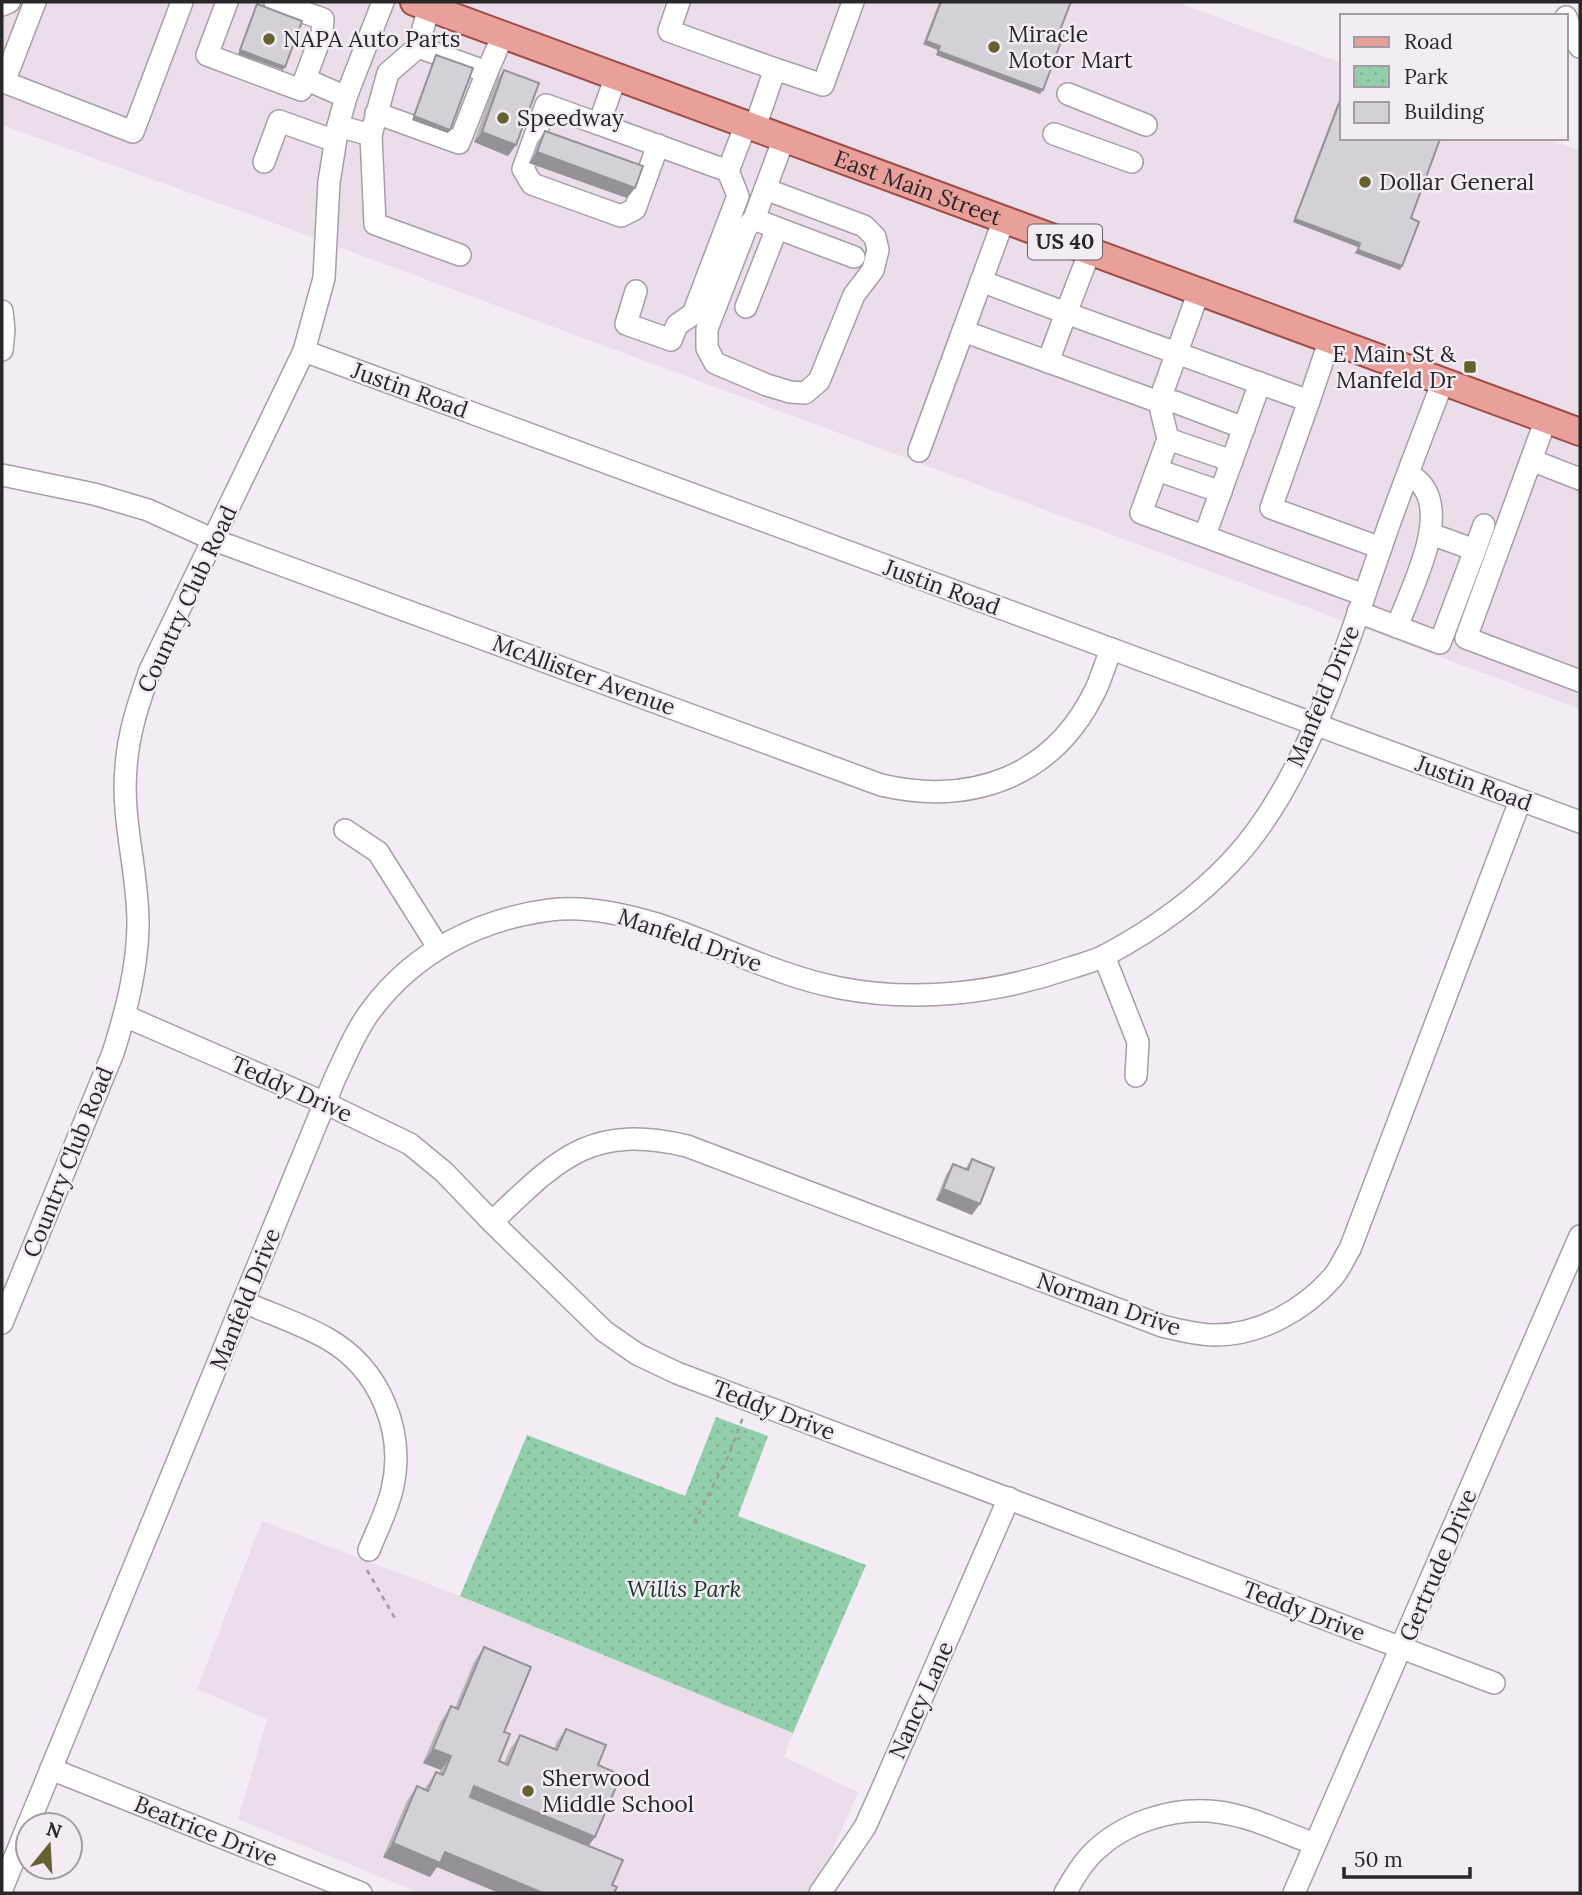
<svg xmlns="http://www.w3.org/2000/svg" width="1582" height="1895" font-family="Lora,serif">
	<defs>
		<pattern id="park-dots" width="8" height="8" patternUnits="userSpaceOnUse" patternTransform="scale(1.75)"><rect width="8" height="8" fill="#93ceac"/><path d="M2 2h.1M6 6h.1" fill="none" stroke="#7fb194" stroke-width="1.8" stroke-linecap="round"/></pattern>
	</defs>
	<rect width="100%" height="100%" fill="#f4ecf4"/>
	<g fill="#ebddea">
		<path d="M 2,2 L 1176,2 L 1342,63 L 1342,138 L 1545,138 L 1580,151 L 1580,709 L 304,234 L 2,125 Z"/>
		<path d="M 262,1521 L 460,1596 L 793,1733 L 784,1757 L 858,1792 L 814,1893 L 420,1893 L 238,1819 L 267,1719 L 197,1689 Z"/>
	</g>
	<path fill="url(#park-dots)" d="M 716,1417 L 768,1436 L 738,1516 L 866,1565 L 793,1733 L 460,1596 L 527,1435 L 685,1496 Z"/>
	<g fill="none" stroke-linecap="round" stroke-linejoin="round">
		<g stroke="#a69fa6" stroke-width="24">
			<g id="minor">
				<path d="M 35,2 L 4,82 L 133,132 L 182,2"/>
				<path d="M 227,2 L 207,55 L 301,90 L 305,79 L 346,97"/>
				<path d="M 275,2 L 323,19 L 322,33 L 305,79"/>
				<path d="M 679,2 L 669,31 L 775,69 L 755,127"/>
				<path d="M 2,5 L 9,2"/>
				<path d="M 1566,17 L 1573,36 L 1580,47"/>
				<path d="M 418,47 L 487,72 L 503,35"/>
				<path d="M 775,69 L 823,85 L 853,2"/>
				<path d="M 616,76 L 599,124 L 728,171 L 746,124"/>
				<path d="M 1068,94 L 1146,125"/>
				<path d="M 376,113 L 459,143 L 487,72"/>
				<path d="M 599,124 L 546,105 L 523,169 L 532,184 L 621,216 L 635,209 L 658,145"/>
				<path d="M 338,126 L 371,135 L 388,73 L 418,47 L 429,7"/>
				<path d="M 1054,134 L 1132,162"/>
				<path d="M 371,135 L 375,224 L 460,255"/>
				<path d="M 264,162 L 279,121 L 335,141"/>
				<path d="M 754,219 L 746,228 L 707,329 L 707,348 L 715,363 L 767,385 L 790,392 L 805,393 L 819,381 L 854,295 L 873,270 L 878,250 L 875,237 L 864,226 L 765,189"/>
				<path d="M 1004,219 L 963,331 L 1159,402 L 1199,291"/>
				<path d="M 777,228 L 854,257"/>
				<path d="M 1090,251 L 1066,313 L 1309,401 L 1330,339"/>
				<path d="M 981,281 L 1066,313 L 1048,362"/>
				<path d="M 636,291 L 626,324 L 671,340 L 677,325 L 693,314 L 738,196 L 728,171"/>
				<path d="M 746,307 L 777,228 L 754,219 L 784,138"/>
				<path d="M 2,311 L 4,330 L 2,350"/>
				<path d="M 304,351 L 1580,822"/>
				<path d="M 1309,401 L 1271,508 L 1381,548"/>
				<path d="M 1546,419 L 1466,638 L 1580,681"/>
				<path d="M 1244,428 L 1175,402 L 1159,402 L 1168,439 L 1141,513 L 1364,595"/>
				<path d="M 1168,439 L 1232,461"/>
				<path d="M 919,451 L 963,331"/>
				<path d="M 1531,460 L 1580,479"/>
				<path d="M 1157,470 L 1221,492"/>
				<path d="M 2,475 L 94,494 L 148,510 L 214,540 L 881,785 C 972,806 1054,777 1096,689 C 1102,676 1106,662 1111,649"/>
				<path d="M 1205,535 L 1260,383"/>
				<path d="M 1475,550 L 1484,525"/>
				<path d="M 1358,612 L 1440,643 L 1475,550 L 1431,534"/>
				<path d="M 1397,627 C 1410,591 1447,522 1424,488 C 1421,482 1413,477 1409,473"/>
				<path d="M 345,830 L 378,852 L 438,947"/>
				<path d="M 1104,956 L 1138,1042 L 1136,1076"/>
				<path d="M 125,1016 L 325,1103 L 410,1144 L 444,1172 L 492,1222 L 604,1331 L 637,1354 L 677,1373 L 1494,1683"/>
				<path d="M 492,1222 C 558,1159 590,1123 687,1146 L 1162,1326 C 1179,1330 1197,1335 1215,1335 C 1260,1335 1304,1310 1333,1277 C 1340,1269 1344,1258 1350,1249 L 1520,801"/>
				<path d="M 244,1302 C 271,1314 302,1324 328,1339 C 380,1369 406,1432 392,1490 C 387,1511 377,1530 369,1550"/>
				<path d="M 2,1323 L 113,1053 C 126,1012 137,970 138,927 C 139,874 121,821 126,768 C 128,733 139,702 150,670 L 304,351 L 324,278 L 329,182 L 338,126 L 346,97 L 383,2"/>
				<path d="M 51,1769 L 361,1893"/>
				<path d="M 28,1825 L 335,1078 C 346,1055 356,1030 372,1009 C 415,952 479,919 550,910 C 585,905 624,914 657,924 C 718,944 777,976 840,988 C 917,1003 997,993 1070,968 C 1082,964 1095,961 1106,955 C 1151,931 1196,899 1231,862 C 1303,787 1344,654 1378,556 C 1398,497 1421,439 1443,381"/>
				<path d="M 2,1889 L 28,1825"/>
				<path d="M 820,1893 L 865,1827 L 879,1796 L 1009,1498"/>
				<path d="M 1065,1893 C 1072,1881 1079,1868 1089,1857 C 1120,1823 1173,1806 1218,1812 C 1251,1816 1284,1833 1315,1844"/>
				<path d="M 1294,1893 L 1580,1236"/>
			</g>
		</g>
		<g stroke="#9d4c47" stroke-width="30">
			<g id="major">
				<path id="s1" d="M 414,2 L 1580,432"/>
			</g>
		</g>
		<g stroke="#9f9a9f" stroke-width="2.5" stroke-dasharray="5 5" stroke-linecap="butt">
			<path d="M 694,1523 L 729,1455 L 743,1417"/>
			<path d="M 367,1570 L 396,1620"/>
		</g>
		<use href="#minor" stroke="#fff" stroke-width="21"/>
		<use href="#major" stroke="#eaa09a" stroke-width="26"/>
	</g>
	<g fill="#b6b3ba">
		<path d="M 939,2 L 1071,2 L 1060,30 L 1040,94 L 936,55 L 938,50 L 923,44 Z"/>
		<path d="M 257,4 L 283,70 L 238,54 L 255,8 Z"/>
		<path d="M 436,55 L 450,130 L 448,133 L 412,120 L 434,59 Z"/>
		<path d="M 504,70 L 516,145 L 508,156 L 474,142 L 496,80 Z"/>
		<path d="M 1340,101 L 1411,218 L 1400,270 L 1355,253 L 1358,247 L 1293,222 L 1337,105 Z"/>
		<path d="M 545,131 L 635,188 L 627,198 L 529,163 L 537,142 Z"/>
		<path d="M 972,1159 L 972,1215 L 936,1200 L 946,1175 L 953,1164 L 965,1169 Z"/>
		<path d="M 484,1647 L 504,1732 L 499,1761 L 504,1763 L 510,1749 L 520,1735 L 554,1749 L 556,1743 L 566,1729 L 598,1765 L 595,1837 L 588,1846 L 612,1885 L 614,1893 L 499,1893 L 437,1867 L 430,1877 L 383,1857 L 407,1801 L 417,1786 L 424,1790 L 436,1772 L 439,1773 L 441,1770 L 423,1763 L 441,1721 L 451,1706 L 455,1708 L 474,1662 Z"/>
	</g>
	<g fill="#949297">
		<path d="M 926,41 L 940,46 L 938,50 L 923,44 Z"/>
		<path d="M 240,50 L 285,67 L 283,70 L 238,54 Z"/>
		<path d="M 938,51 L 1043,90 L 1040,94 L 936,55 Z"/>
		<path d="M 414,116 L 450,130 L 448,133 L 412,120 Z"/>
		<path d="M 482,132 L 516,145 L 508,156 L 474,142 Z"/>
		<path d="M 537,152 L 635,188 L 627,198 L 529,163 Z"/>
		<path d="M 1295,219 L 1360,243 L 1358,247 L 1293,222 Z"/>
		<path d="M 1358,250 L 1402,266 L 1400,270 L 1355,253 Z"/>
		<path d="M 943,1189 L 980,1204 L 972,1215 L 936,1200 Z"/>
		<path d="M 433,1749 L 451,1756 L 441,1770 L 423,1763 Z"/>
		<path d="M 474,1786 L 595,1837 L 585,1851 L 464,1801 Z"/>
		<path d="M 393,1843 L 445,1852 L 543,1893 L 499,1893 L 437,1867 L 430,1877 L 383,1857 Z"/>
	</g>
	<g fill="#d4d0d8" stroke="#949297" stroke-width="2">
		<path d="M 941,2 L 1071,2 L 1060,30 L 1065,31 L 1043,90 L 938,51 L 940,46 L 926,41 Z"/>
		<path d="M 257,4 L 302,21 L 285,67 L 240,50 Z"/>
		<path d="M 436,55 L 473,68 L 450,130 L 414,116 Z"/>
		<path d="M 504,70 L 539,83 L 516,145 L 482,132 Z"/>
		<path d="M 1340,101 L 1342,102 L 1342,138 L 1440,139 L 1411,218 L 1419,222 L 1402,266 L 1358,250 L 1360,243 L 1295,219 Z"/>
		<path d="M 545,131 L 643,166 L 635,188 L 537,152 Z"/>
		<path d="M 972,1159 L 994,1168 L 980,1204 L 943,1189 L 953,1164 L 968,1170 Z"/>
		<path d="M 484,1647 L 531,1667 L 504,1732 L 510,1734 L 499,1761 L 508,1765 L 520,1735 L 557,1750 L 566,1729 L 606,1745 L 598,1765 L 621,1775 L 595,1837 L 474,1786 L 470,1797 L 623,1860 L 612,1885 L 617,1887 L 614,1893 L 543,1893 L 445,1852 L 440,1863 L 393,1843 L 417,1786 L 428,1791 L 436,1772 L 443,1775 L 451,1756 L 433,1749 L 451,1706 L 458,1709 Z"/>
	</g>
	<g fill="#66622f" stroke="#f4ecf4" stroke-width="2.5">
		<circle cx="269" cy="39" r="7"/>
		<circle cx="994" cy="47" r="7"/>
		<circle cx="503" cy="118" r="7"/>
		<circle cx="1365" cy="182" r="7"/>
		<rect x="1463" y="360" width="14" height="14" rx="3.5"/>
		<circle cx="528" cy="1791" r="7"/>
	</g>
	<g text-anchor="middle" stroke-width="5" stroke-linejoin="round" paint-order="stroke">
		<rect fill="#f4ecf4" stroke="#666266" stroke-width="2" x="1028" y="224.5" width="74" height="35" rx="5"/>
		<g font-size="21" font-weight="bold" fill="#292729">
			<text x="1065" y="249">US 40</text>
		</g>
		<g font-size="23" fill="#292729" stroke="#f4ecf4" text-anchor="start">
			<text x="1008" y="42">Miracle<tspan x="1008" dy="26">Motor Mart</tspan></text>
			<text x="283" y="47">NAPA Auto Parts</text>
			<text x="517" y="126">Speedway</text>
			<text x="1379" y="190">Dollar General</text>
			<text x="1456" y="362" text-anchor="end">E Main St &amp;<tspan x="1456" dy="26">Manfeld Dr</tspan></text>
			<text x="542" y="1786">Sherwood<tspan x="542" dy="26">Middle School</tspan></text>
		</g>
		<g font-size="23" fill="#292729" stroke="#f4ecf4">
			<text dy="8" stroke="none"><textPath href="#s1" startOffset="537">East Main Street</textPath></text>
			<text transform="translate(410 390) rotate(20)" y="8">Justin Road</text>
			<text transform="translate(942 587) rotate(20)" y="8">Justin Road</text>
			<text transform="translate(187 599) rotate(-65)" y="8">Country Club Road</text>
			<text transform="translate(584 675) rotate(20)" y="8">McAllister Avenue</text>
			<text transform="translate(1323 696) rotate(-67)" y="8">Manfeld Drive</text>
			<text transform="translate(1474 783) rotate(20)" y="8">Justin Road</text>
			<text transform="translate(690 940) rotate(19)" y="8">Manfeld Drive</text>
			<text transform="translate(292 1089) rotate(24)" y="8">Teddy Drive</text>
			<text transform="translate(68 1162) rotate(-68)" y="8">Country Club Road</text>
			<text transform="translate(245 1299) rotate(-68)" y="8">Manfeld Drive</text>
			<text transform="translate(1109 1304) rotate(19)" y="8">Norman Drive</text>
			<text transform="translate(774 1410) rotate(21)" y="8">Teddy Drive</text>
			<text transform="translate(1438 1565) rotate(-67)" y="8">Gertrude Drive</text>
			<text transform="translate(1304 1611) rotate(21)" y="8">Teddy Drive</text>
			<text transform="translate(921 1700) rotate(-66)" y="8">Nancy Lane</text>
			<text transform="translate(206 1831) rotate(22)" y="8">Beatrice Drive</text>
		</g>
		<g font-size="23" font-style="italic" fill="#173a28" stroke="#f4ecf4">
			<text x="684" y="1597">Willis Park</text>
		</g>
	</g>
	<rect width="1582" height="1895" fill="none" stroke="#292729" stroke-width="7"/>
	<rect x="1340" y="14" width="228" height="126" fill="#f4ecf4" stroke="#a39da3" stroke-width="2"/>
	<rect x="1354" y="37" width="35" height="10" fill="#eaa09a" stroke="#a39da3" stroke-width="2"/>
	<text x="1404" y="49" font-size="21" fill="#292729">Road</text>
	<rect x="1354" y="66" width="35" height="21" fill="url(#park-dots)" stroke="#a39da3" stroke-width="2"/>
	<text x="1404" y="84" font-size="21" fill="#292729">Park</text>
	<rect x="1354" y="102" width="35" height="21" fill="#d4d0d8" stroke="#a39da3" stroke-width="2"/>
	<text x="1404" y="119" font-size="21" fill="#292729">Building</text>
	<g transform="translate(49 1846) rotate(18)"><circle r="33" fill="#f4ecf4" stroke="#a39da3" stroke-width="2"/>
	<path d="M0-5L12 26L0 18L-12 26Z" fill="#66622f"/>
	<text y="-10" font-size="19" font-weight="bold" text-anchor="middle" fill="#292729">N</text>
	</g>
	<path d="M1344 1867v10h126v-10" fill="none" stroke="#292729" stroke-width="3.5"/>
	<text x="1354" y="1867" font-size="21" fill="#292729" stroke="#f4ecf4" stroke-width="5" paint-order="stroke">50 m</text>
</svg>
